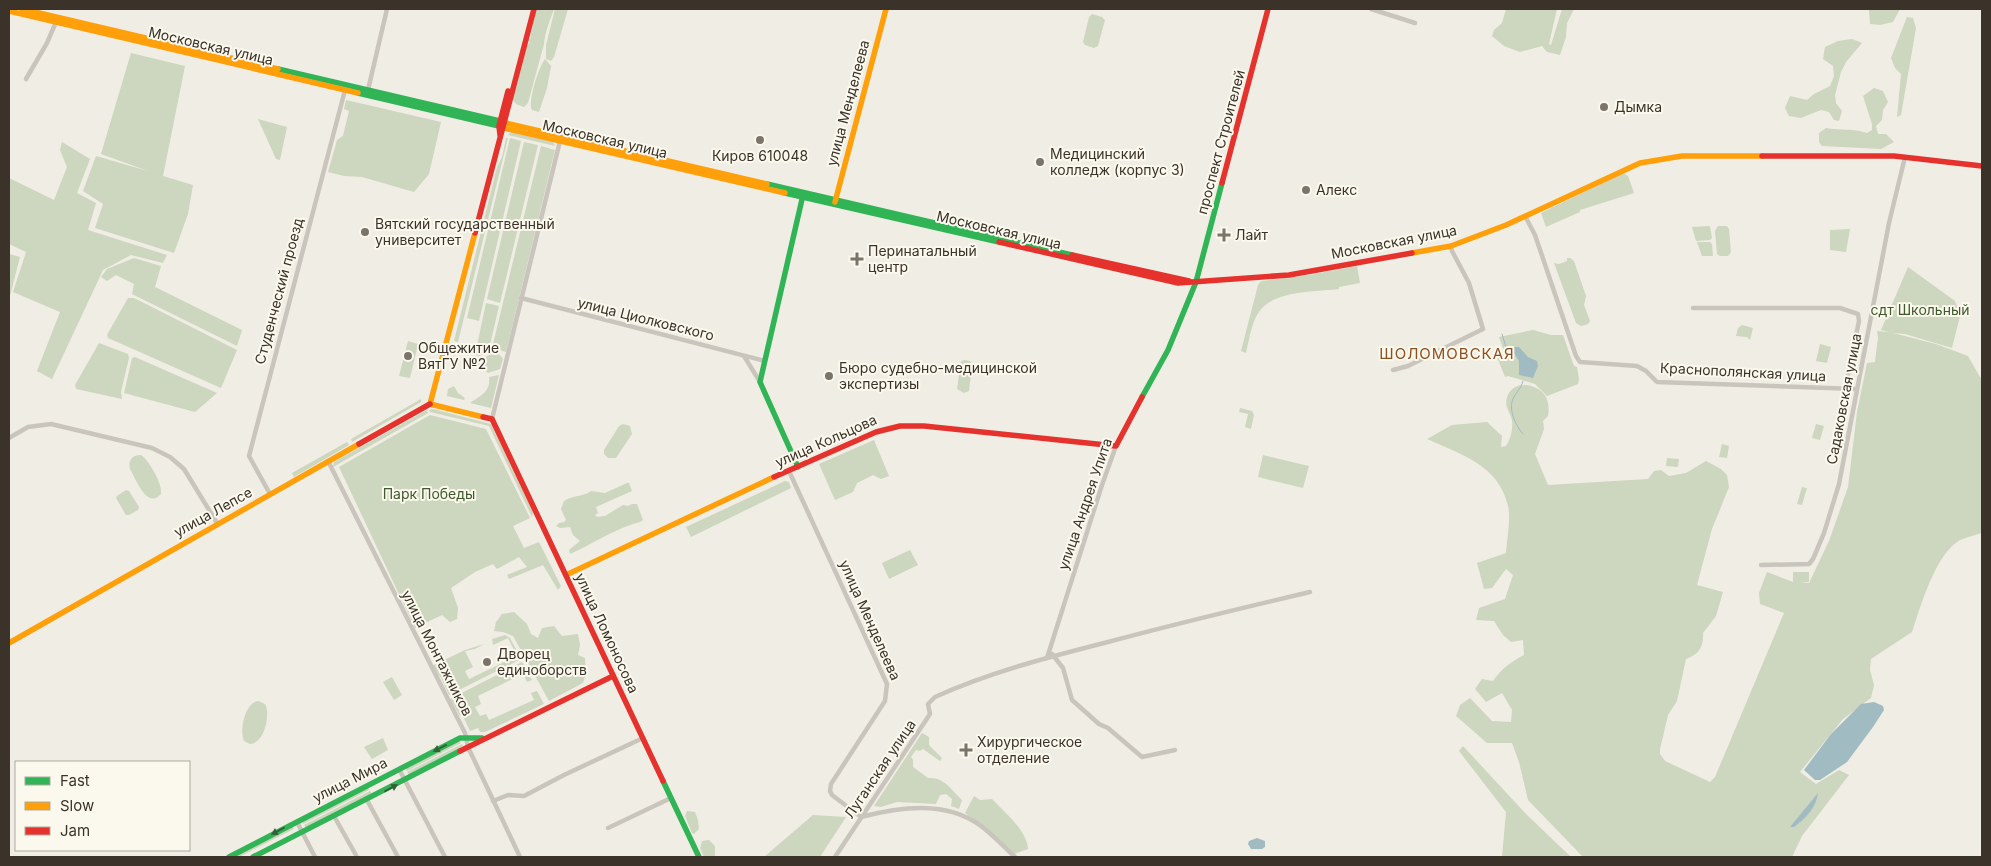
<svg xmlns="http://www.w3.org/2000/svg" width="1991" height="866" font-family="Inter,sans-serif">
	<rect width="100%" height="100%" fill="#f0ede4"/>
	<g fill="#cdd6be">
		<path d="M 536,9 L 554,9 C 550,21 545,31 544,44 L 528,103 L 524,107 L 516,104 L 512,98 L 518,84 L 518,81 L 527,45 L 530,43 L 528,40 L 530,39 Z"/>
		<path d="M 555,9 L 568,9 L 554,57 L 551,61 L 546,59 L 546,45 Z"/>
		<path d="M 1506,9 L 1557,9 L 1549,44 L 1551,45 L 1562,9 L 1574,9 L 1567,23 L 1566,37 L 1560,55 L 1547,52 L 1542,46 L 1520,52 L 1504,46 L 1492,36 L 1494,30 L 1502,23 Z"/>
		<path d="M 1869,9 L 1900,9 L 1893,22 L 1880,25 L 1870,24 Z"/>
		<path d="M 1092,14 L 1102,17 L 1105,20 L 1098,46 L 1094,48 L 1085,45 L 1083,42 L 1089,17 Z"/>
		<path d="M 1907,17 L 1913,18 L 1916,28 L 1901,115 L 1897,117 L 1901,74 L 1895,68 L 1891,58 Z"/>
		<path d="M 1852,39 L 1862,43 L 1846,62 L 1841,72 L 1835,95 L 1836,103 L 1842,111 L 1839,121 L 1834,120 L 1829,112 L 1821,110 L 1801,118 L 1789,116 L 1785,108 L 1790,96 L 1807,100 L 1814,94 L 1830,86 L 1834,76 L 1833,66 L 1823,59 L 1825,47 L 1838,41 Z"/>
		<path d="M 131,53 L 185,66 L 163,176 L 193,185 L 188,214 L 174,253 L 95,228 L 103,204 L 83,191 L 96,156 L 148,171 L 101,154 Z"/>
		<path d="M 545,59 L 551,66 L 547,88 L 539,112 L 532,110 C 527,103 539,66 545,59 Z"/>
		<path d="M 1874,88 L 1883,91 L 1888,102 L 1883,110 L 1882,120 L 1876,126 L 1878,134 L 1886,134 L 1894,142 L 1881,149 L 1822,146 L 1819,142 L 1819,133 L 1826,128 C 1841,131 1853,128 1867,133 L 1872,130 L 1872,124 L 1863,96 Z"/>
		<path d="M 346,100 L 441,122 L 429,174 L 414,192 L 362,177 L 344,176 L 328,172 L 337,140 L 343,136 L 349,111 L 344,109 Z"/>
		<path d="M 258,119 L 287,127 L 280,160 L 276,159 Z"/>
		<path d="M 511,132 L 553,142 L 555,146 L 508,135 Z"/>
		<path d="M 506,138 L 508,138 L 458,342 L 454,341 L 497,167 L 502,157 Z"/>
		<path d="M 510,138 L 521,141 L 479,321 L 467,318 Z"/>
		<path d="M 62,142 L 90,159 L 77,193 L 96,203 L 88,230 L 167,255 L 163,263 L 131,255 L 103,270 L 52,379 L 37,371 L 60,312 L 13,292 L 26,252 L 9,244 L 9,178 L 54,200 L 67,167 L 60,150 Z"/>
		<path d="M 524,142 L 538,145 L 500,303 L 487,299 Z"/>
		<path d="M 541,146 L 555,150 L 506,352 L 492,348 Z"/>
		<path d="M 1623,173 L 1628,176 L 1634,193 L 1580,210 L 1580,212 L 1546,227 L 1541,213 Z"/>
		<path d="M 1710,226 L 1712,238 L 1710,240 L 1696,241 L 1692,227 Z"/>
		<path d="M 1718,226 L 1727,226 L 1729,229 L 1731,252 L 1728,256 L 1720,256 L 1717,254 L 1715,231 Z"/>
		<path d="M 1850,229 L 1846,252 L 1830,250 L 1830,230 Z"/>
		<path d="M 1697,242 L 1710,242 L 1712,244 L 1713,256 L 1702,256 Z"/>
		<path d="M 9,254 L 20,257 L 9,300 Z"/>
		<path d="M 134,258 L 161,266 L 155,287 L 242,330 L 237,346 L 132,294 L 134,284 L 116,275 L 107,281 L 101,277 L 107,269 Z"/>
		<path d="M 1567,258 L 1570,258 L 1574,261 L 1586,296 L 1584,305 L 1590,321 L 1588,324 L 1581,326 L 1576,323 L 1554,263 L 1559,264 L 1567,261 Z"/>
		<path d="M 1357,266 L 1360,283 L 1339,287 L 1339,289 C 1314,292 1270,290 1257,315 C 1251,326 1249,340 1246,353 L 1241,351 L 1258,285 L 1261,281 L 1309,275 Z"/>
		<path d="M 1908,267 L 1955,301 L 1960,316 L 1952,348 L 1905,334 L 1893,333 L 1936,344 L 1968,356 L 1980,377 L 1982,378 L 1982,533 C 1975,535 1967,537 1960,540 C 1936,553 1920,607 1912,632 L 1871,659 L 1870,670 L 1874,685 L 1871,698 L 1843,719 L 1800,772 L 1816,784 L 1839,770 L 1849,775 L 1802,836 L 1792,857 L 1583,857 L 1528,800 L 1519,762 L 1512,743 L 1487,743 L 1456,716 L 1460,705 L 1470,698 L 1492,721 L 1511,722 L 1512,710 L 1502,693 L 1486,702 L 1475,689 L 1482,679 L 1493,681 C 1501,669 1512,661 1524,655 L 1523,640 L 1511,642 L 1503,635 L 1494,621 L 1476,620 L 1479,608 L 1505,599 L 1513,575 L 1506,569 L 1492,588 L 1484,589 L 1477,563 L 1506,553 C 1507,539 1511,518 1508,506 C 1499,465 1460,454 1427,439 L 1452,425 L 1487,422 L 1502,436 L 1501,447 L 1506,446 C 1511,438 1513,430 1512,420 C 1510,411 1503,406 1508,395 C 1515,379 1539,384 1546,397 C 1549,403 1549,410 1548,416 L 1543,421 L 1544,429 L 1535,454 L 1548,485 L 1648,479 L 1654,471 L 1661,470 L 1669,476 L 1686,473 L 1706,461 L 1721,469 L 1727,475 L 1729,487 L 1712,529 L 1697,585 L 1723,592 L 1716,616 L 1703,633 C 1704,646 1699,655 1686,659 L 1677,701 L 1668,715 L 1660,749 L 1660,754 L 1665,761 L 1710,782 L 1715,777 L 1784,613 L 1760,604 L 1759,593 L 1767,572 L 1793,582 L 1793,572 L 1809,572 L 1809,582 L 1799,582 L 1809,583 L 1829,541 L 1848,487 L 1857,412 L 1867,363 L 1875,362 L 1878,338 L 1877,331 L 1889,332 L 1881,330 Z"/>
		<path d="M 128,298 L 134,298 L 237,350 L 221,388 L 108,338 L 107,335 Z"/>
		<path d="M 486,303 L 499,306 L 489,349 L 480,356 L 475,355 Z"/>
		<path d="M 1742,325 L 1753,328 L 1750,340 L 1747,337 L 1736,336 L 1738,328 Z"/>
		<path d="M 1533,330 L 1551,335 L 1563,335 L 1574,366 L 1577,367 L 1579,379 L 1578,384 L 1547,396 L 1535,384 L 1508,376 L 1505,377 L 1497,357 L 1505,354 L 1499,337 Z"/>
		<path d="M 408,341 L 418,344 L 410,378 L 399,376 Z"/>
		<path d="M 99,343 L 128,354 L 129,358 L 121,392 L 122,399 L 76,389 L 75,385 Z"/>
		<path d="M 1820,344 L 1831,347 L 1827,363 L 1816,361 Z"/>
		<path d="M 493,352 L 499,354 L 503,359 L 500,369 L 488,373 L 482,367 L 476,364 Z"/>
		<path d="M 135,357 L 217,393 L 195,412 L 124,393 L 132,358 Z"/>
		<path d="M 965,360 L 970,361 L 972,364 L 969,391 L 964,393 L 957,389 L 961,361 Z"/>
		<path d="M 499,375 L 491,408 L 470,403 C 481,395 491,392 489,377 Z"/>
		<path d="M 454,386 L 458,393 L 465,398 L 464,400 L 447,396 L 448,389 Z"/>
		<path d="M 421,399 L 421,402 L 352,442 L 351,439 Z"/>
		<path d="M 1240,408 L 1252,411 L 1254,415 L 1251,429 L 1245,427 L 1248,414 L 1239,412 Z"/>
		<path d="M 433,409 L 491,424 L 533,512 L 532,517 L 489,426 L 430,412 L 429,410 Z"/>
		<path d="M 427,410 L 428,413 L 333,467 L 334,462 Z"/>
		<path d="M 430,415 L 486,429 L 530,518 L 513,526 L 524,548 L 539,542 L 561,586 L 558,590 L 543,565 L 509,579 L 507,575 L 527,567 L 519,557 L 497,569 L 493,564 L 475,572 L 451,588 L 458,608 L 457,619 L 450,622 L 442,615 L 415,628 L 339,467 Z"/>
		<path d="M 623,424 L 630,426 L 632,434 L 616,458 L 608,458 L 604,454 L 604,450 L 619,426 Z"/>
		<path d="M 1816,424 L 1824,426 L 1820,440 L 1812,438 Z"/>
		<path d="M 874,440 L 889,476 L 881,479 L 873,475 L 857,483 L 853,492 L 835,500 L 819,464 Z"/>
		<path d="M 347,442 L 349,445 L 294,477 L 292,473 Z"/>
		<path d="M 1722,444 L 1729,446 L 1727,458 L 1719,457 Z"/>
		<path d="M 141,455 C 149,460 163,485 161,494 C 147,510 136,479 130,469 C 128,460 132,455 141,455 Z"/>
		<path d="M 1263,455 L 1309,466 L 1303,488 L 1258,477 Z"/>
		<path d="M 1667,458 L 1679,459 L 1678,467 L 1666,466 Z"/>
		<path d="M 785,481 L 789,482 L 791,488 L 691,537 L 686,527 Z"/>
		<path d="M 627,483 L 629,483 L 632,491 L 596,507 L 598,513 L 595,515 L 597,517 L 605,516 L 623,505 L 628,506 L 632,504 L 637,504 L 643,520 L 640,522 C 615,528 593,544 570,554 L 569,550 L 580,541 L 573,535 L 570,527 L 560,528 L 556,526 L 559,523 L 564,522 L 566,520 L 561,509 L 564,501 C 573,495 583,497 591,491 L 605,493 Z"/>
		<path d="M 1802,487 L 1807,488 L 1802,505 L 1797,504 Z"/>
		<path d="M 126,490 L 129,491 L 139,507 L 138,510 L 129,515 L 126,515 L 116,498 L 117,496 Z"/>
		<path d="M 910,550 L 918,565 L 889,579 L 882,563 Z"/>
		<path d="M 514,612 L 527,624 L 531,634 L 538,638 L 542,628 L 554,626 L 562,636 L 578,634 L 580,645 L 578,655 L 585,658 L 586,674 L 583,683 L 549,701 L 513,636 L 503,632 L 494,631 L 496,622 L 502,614 Z"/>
		<path d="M 505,635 L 510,638 L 521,659 L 449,695 L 441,678 L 432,666 L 465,650 L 484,644 L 475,649 L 465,651 L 473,667 L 465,671 L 469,679 L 517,656 L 508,638 L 493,645 L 492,639 Z"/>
		<path d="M 522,662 L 532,680 L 527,682 L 523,674 L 478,696 L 481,704 L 475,707 L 480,716 L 486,714 L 489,720 L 534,700 L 531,693 L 537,691 L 544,704 L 485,732 L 480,732 L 478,728 L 470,731 L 462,714 L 460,716 L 450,699 Z"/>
		<path d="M 392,677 L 402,695 L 394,700 L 383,682 Z"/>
		<path d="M 258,701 L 265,704 C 271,715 264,744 250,744 L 244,741 C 239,730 245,703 258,701 Z"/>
		<path d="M 922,733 L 929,737 L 929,745 L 942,758 L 940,761 L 923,749 L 920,751 L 916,750 L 911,757 L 913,760 L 913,767 L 928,778 C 945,777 951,790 962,800 L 959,809 L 951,806 L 952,799 L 946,794 L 940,795 L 936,804 L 897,802 L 881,807 L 874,806 Z"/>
		<path d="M 383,738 L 388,750 L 372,759 L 364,747 Z"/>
		<path d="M 459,740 L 461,743 L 407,771 L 405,768 Z"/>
		<path d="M 462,744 L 463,746 L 409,775 L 407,772 Z"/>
		<path d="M 1463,746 L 1526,814 L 1571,857 L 1502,857 L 1506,812 L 1459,751 Z"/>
		<path d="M 368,787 L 369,790 L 303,824 L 302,821 Z"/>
		<path d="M 370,791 L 372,794 L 306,828 L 304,825 Z"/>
		<path d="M 974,796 L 980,800 L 992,799 C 1005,813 1027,830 1028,849 L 1014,854 L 994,835 L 965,813 Z"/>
		<path d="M 687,811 L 695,812 L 698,820 L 699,829 L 694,834 L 692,833 L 685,816 Z"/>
		<path d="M 813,815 L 846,817 L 820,857 L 764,857 Z"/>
		<path d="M 292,826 L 294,829 L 239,857 L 233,857 Z"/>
		<path d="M 709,840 L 715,846 L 715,857 L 704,857 L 700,848 L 702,841 Z"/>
	</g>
	<g fill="#a0bbc2">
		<path d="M 1510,347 L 1519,347 L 1528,357 L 1537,361 L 1538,366 L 1533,378 L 1519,375 L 1519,361 Z"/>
		<path d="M 1874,702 L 1883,706 L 1884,710 L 1873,727 L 1847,762 L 1820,780 L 1815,780 L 1804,770 L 1831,734 L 1861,704 Z"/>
		<path d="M 1818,793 C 1816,808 1806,818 1794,827 L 1790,827 Z"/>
		<path d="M 1257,838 L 1265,841 L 1265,847 L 1262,849 L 1251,849 L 1248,844 L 1249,841 Z"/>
	</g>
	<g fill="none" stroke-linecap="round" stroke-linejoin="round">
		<g stroke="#a0bbc2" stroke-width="1">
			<path d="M 1502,334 L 1506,347 L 1510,348"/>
			<path d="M 1523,381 C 1521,389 1516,392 1513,399 C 1508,410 1516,426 1523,434"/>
		</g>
		<g stroke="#c9c5bd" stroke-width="4.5">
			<path d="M 1371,9 L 1415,23"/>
			<path d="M 26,79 L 47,43 L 56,22"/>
			<path d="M 368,90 L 387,9"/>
			<path d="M 1525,216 L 1535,235 L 1576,356 L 1580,362 L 1637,366 L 1646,371 L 1657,382 L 1857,389"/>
			<path d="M 521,298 L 765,361"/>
			<path d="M 1693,308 L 1840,308 L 1858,314 L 1859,321 L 1845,389"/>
			<path d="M 744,356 L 760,382"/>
			<path d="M 1393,370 L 1408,366 L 1483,329 L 1469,283 L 1452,251 L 1451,246"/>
			<path d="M 492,419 L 560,141"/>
			<path d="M 9,438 L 28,427 L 51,424 L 152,448 L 170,457 L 184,469 L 217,523"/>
			<path d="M 328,461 L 465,733 L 468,747 L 520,857"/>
			<path d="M 789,471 L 887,684 L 885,701 L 831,784 L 830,791 L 832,795 L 861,817 C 899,807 946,800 981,826 C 993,835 1004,847 1015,857"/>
			<path d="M 270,494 L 249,456 L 345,90"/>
			<path d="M 1761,565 L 1809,564 L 1813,559 L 1824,533 L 1839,484 L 1889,223 L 1905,157"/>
			<path d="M 1052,654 L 1063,668 L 1072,700 L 1099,724 L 1108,728 L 1142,757 L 1175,750"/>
			<path d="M 1047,658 L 1102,485 L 1116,446"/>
			<path d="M 399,769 L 445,857"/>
			<path d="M 367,800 L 398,857"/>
			<path d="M 493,801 L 508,795 L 524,796 L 564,775 L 643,738"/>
			<path d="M 334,816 L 357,857"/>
			<path d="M 297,822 L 315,857"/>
			<path d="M 608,828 L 671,798"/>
			<path d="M 835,857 L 930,714 L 928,704 L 935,697 C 990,672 1049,657 1108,642 C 1175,624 1242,608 1310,592"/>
		</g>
		<g stroke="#30b455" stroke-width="5.5">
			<path d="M 278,69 L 500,121"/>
			<path d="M 358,93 L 499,126"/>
			<path d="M 767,184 L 1072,255"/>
			<path d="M 785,193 L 999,242"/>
			<path d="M 1142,397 L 1168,350 L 1196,282 L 1222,183"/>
			<path d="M 798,467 L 760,382 L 803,195"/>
			<path d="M 663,781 L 699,857"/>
			<path d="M 229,857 L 460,738 L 482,738"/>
			<path d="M 253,857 L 460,751"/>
		</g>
		<g stroke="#ff9f0a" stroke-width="5.5">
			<path d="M 22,9 L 278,69"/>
			<path d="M 9,11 L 358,93"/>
			<path d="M 506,123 L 767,184"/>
			<path d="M 504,128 L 785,193"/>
			<path d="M 835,202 L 886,9"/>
			<path d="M 475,233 L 430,404 L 483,417"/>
			<path d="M 1412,253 L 1451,246 L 1506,225 L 1640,163 L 1682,156 L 1762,156"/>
			<path d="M 566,575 L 774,477"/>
			<path d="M 9,643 L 359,444"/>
		</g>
		<g stroke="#e5322d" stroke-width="5.5">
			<path d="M 500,135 L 499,126 L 508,91"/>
			<path d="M 1762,156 L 1894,156 L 1982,166"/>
			<path d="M 1222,183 L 1268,9"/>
			<path d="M 475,233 L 534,9"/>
			<path d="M 999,242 L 1178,283 L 1289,275 L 1412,253"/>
			<path d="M 1072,255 L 1189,281"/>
			<path d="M 483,417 L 492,419 L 663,781"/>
			<path d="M 359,444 L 430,404"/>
			<path d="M 774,477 L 876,432 L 900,426 L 924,426 L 1116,446 L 1142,397"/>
			<path d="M 460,751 L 613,676"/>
		</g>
	</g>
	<defs><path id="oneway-solid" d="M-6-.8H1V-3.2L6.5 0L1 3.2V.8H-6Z" transform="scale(1.25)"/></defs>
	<g fill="#376039">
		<use href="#oneway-solid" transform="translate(440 748) rotate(153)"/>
		<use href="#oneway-solid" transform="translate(391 788) rotate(-28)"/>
		<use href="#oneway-solid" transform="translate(278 831) rotate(152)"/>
	</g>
	<g fill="#7a746b" stroke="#fbf8ed" stroke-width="2">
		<circle cx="1604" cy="107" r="5"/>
		<circle cx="760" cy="140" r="5"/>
		<circle cx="1040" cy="162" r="5"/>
		<circle cx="1306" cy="190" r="5"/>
		<circle cx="365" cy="232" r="5"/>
		<path d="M1221.5 227.5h5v5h5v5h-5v5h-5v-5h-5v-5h5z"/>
		<path d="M854.5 251.5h5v5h5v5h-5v5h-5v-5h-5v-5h5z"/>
		<circle cx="408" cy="356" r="5"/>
		<circle cx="829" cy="376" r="5"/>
		<circle cx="487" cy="662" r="5"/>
		<path d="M963.5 742.5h5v5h5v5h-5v5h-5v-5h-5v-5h5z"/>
	</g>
	<g text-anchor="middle" stroke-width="4" stroke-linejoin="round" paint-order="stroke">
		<g font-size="14" fill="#3b332a" stroke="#fbf8ed">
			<text transform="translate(211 46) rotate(13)" y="5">Московская улица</text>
			<text transform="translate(848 103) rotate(-75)" y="5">улица Менделеева</text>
			<text transform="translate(605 139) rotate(13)" y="5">Московская улица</text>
			<text transform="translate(1221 142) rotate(-75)" y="5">проспект Строителей</text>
			<text transform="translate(999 230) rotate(13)" y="5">Московская улица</text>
			<text transform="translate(1394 242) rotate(-11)" y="5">Московская улица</text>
			<text transform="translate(279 291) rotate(-75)" y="5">Студенческий проезд</text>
			<text transform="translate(646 319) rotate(14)" y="5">улица Циолковского</text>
			<text transform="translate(1743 372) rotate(3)" y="5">Краснополянская улица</text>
			<text transform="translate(1844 399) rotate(-79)" y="5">Садаковская улица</text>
			<text transform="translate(826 441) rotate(-24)" y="5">улица Кольцова</text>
			<text transform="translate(1085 504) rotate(-71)" y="5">улица Андрея Упита</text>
			<text transform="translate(213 512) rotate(-29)" y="5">улица Лепсе</text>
			<text transform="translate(870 620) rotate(66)" y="5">улица Менделеева</text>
			<text transform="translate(607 633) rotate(65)" y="5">улица Ломоносова</text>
			<text transform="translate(437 653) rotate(63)" y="5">улица Монтажников</text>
			<text transform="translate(880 769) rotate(-56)" y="5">Луганская улица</text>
			<text transform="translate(350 780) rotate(-27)" y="5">улица Мира</text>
		</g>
		<g font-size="14" fill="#3b332a" stroke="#fbf8ed" text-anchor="start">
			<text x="1614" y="112">Дымка</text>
			<text x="1050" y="159">Медицинский<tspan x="1050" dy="16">колледж (корпус 3)</tspan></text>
			<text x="760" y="161" text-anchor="middle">Киров 610048</text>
			<text x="1316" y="195">Алекс</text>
			<text x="375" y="229">Вятский государственный<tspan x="375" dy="16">университет</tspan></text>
			<text x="1235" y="240">Лайт</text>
			<text x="868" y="256">Перинатальный<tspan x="868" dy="16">центр</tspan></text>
			<text x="418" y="353">Общежитие<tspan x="418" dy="16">ВятГУ №2</tspan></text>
			<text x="839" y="373">Бюро судебно-медицинской<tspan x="839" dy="16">экспертизы</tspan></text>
			<text x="497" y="659">Дворец<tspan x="497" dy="16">единоборств</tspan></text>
			<text x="977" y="747">Хирургическое<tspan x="977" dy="16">отделение</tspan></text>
		</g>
		<g font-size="14" fill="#405a2d" stroke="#fbf8ed">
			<text x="1920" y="315">сдт Школьный</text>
			<text x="429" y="499">Парк Победы</text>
		</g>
		<g font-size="15" letter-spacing="1" fill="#8d5020" stroke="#fbf8ed">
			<text x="1447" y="359">ШОЛОМОВСКАЯ</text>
		</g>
	</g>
	<rect width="1991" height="866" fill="none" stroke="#3b332a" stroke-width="20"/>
	<rect x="15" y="761" width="175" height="90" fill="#fbf8ed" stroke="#aea99f"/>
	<rect x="25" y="777" width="25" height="8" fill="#30b455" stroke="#aea99f"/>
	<text x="60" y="786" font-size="15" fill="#3b332a">Fast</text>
	<rect x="25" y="802" width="25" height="8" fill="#ff9f0a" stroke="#aea99f"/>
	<text x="60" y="811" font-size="15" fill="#3b332a">Slow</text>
	<rect x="25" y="827" width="25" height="8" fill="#e5322d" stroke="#aea99f"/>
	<text x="60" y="836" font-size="15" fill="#3b332a">Jam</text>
</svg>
